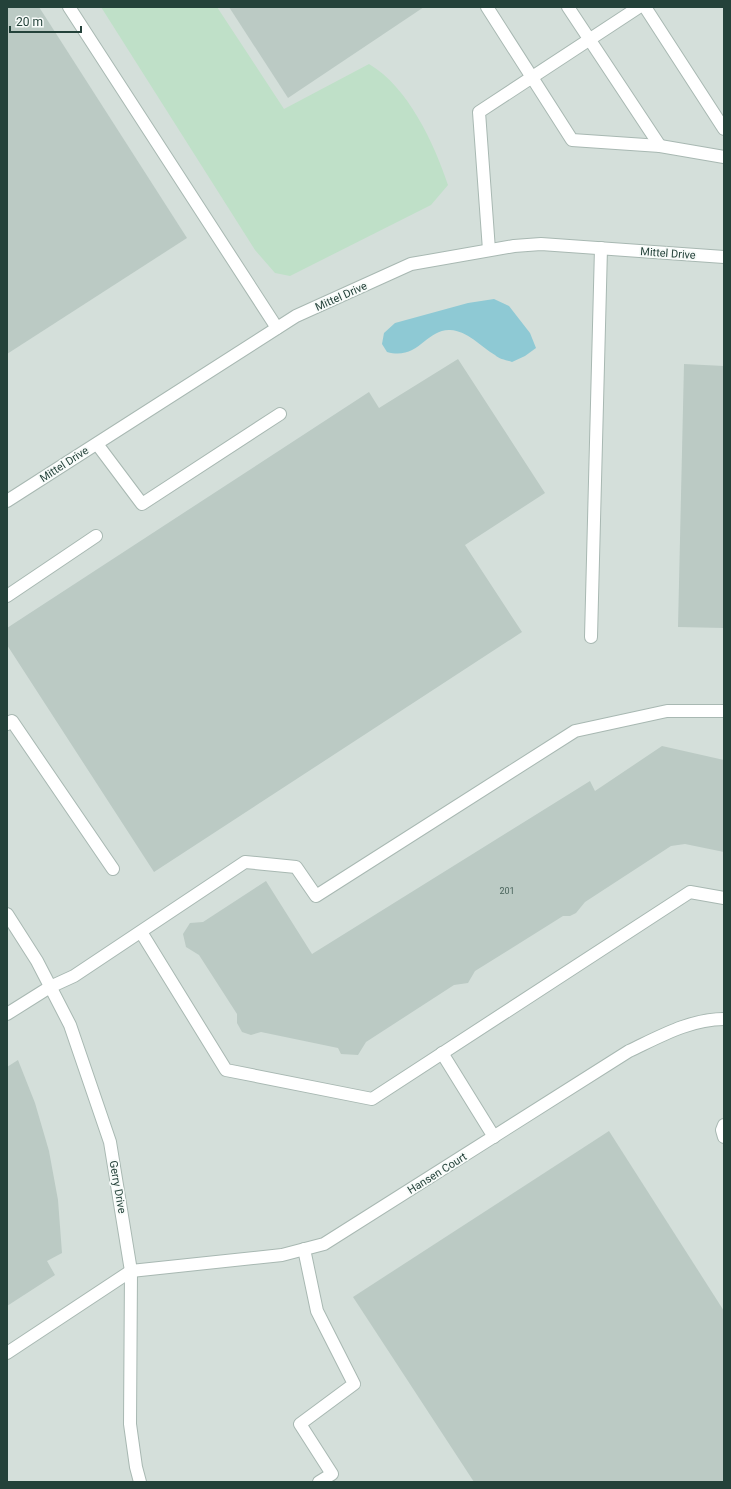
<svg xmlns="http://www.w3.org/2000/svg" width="731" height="1489" font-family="Roboto,sans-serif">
	<rect width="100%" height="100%" fill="#e6efeb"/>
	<rect fill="#d4dfda" x="7" y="7" width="717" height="1475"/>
	<path fill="#bfe0c8" d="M 101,7 L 217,7 L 284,109 L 369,64 C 408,87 434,143 448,185 L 431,205 L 290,276 L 275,273 L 255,250 Z"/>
	<path fill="#8ec9d4" d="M 494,299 L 509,306 L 530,333 L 536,348 L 525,356 L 512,362 C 506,360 499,359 495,355 C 480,346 468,331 450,330 C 426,329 418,361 387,352 L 382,344 L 384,333 L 395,323 L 468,303 Z"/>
	<g fill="#bbcac4">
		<path d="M 7,7 L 39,7 L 187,238 L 7,354 Z"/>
		<path d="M 229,7 L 424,7 L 288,98 Z"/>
		<path d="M 458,359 L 545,493 L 465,545 L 522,632 L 154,872 L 7,645 L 7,628 L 369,392 L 379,408 Z"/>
		<path d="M 684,364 L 724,366 L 724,628 L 678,627 Z"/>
		<path d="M 662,746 L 724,760 L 724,852 L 685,844 L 671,846 L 585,902 L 576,913 L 570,916 L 563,916 L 475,971 L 468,983 L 454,985 L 366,1042 L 358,1055 L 341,1054 L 338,1048 L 261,1032 L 251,1035 L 242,1032 L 237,1023 L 237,1014 L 199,955 L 186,947 L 183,934 L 190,923 L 203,922 L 266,881 L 312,954 L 590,781 L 595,791 Z"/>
		<path d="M 18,1060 L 35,1103 L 49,1151 L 58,1200 L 62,1253 L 47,1261 L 55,1275 L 7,1306 L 7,1067 Z"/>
		<path d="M 609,1131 L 724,1311 L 724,1482 L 474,1482 L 353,1297 Z"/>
	</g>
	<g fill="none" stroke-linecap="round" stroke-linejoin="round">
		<g stroke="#a8b8b2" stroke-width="14">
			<g id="minor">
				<path d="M 69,7 L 277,328"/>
				<path d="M 487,7 L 572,140 L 660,146 L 724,157"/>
				<path d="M 568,7 L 660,146"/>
				<path d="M 645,7 L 724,129"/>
				<path d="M 489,250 L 479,112 L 639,7"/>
				<path d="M 97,444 L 142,504 L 280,414"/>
				<path d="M 7,501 L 296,316 L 411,264 L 514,246 L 541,244 L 724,257"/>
				<path d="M 7,596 L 96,536"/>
				<path d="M 591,637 L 601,248"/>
				<path d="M 7,724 L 12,721 L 113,869"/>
				<path d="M 7,914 L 37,961 L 70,1025 L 110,1142 L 131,1271 L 130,1424 L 136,1467 L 140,1482"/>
				<path d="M 141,932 L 226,1070 L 372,1099 L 690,892 L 724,898"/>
				<path d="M 7,1014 L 50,987 L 74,976 L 245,862 L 296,867 L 316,896 L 575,731 L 667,711 L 724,711"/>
				<path d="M 442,1053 L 494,1137"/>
				<path d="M 724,1125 L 722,1130 L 724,1137"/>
				<path d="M 304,1249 L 317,1311 L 354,1384 L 300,1424 L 332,1474 L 319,1482"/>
				<path d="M 7,1353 L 131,1271 L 282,1255 L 324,1244 L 629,1051 C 659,1037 690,1019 724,1019"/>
			</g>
		</g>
		<use href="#minor" stroke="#fff" stroke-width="12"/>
	</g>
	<g text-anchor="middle" stroke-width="3.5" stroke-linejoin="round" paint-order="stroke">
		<g font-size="9" fill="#4a645c">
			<text x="507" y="894">201</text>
		</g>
		<g font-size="11" fill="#24423a" stroke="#f7fbf9">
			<text transform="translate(668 253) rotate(4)" y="4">Mittel Drive</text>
			<text transform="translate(341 296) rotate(-24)" y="4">Mittel Drive</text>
			<text transform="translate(64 464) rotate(-33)" y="4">Mittel Drive</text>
			<text transform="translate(437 1173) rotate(-32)" y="4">Hansen Court</text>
			<text transform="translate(118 1187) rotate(80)" y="4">Gerry Drive</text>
		</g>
	</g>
	<rect width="731" height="1489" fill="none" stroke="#24423a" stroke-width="16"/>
	<path d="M10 26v6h71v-6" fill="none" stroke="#24423a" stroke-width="2"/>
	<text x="16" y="26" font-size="12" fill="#24423a" stroke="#f7fbf9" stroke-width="3" paint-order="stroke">20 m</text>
</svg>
